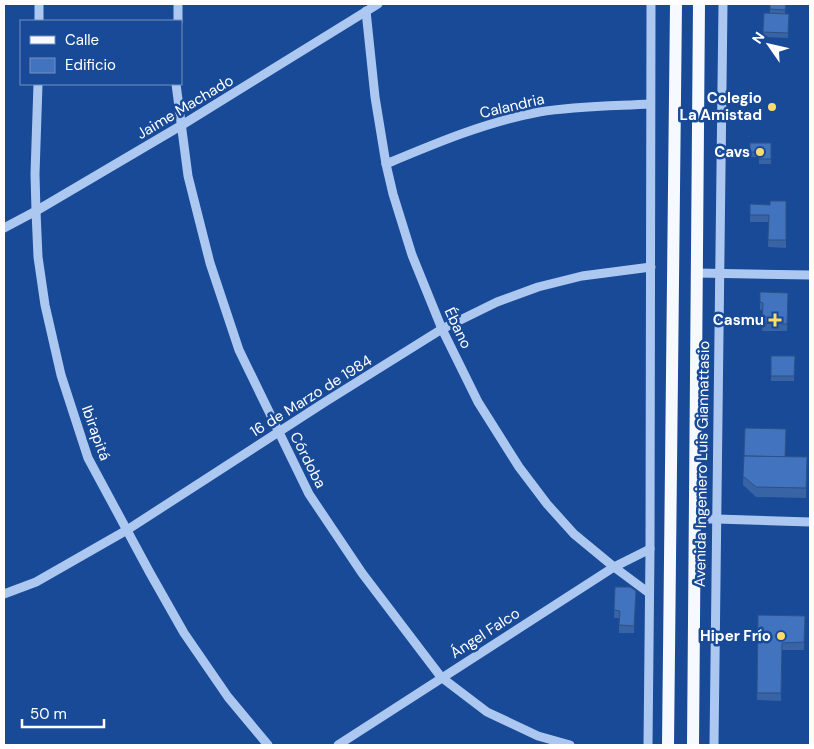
<svg xmlns="http://www.w3.org/2000/svg" width="814" height="749" font-family="'DM Sans',sans-serif">
	<rect width="100%" height="100%" fill="#184a97"/>
	<g fill="none" stroke-linecap="round" stroke-linejoin="round">
		<g stroke="#acc8f1" stroke-width="9">
			<path d="M 366,11 L 375,97 L 386,164 L 393,194 L 412,255 L 442,329 L 478,402 L 519,467 L 547,504 L 574,534 L 614,567 L 649,593"/>
			<path d="M 39,21 L 39,4"/>
			<path d="M 178,21 L 178,4"/>
			<path d="M 38,84 L 35,174 L 36,211 L 38,257 L 45,305 L 61,375 L 88,458 L 150,573 L 184,633 L 228,697 L 268,745"/>
			<path d="M 176,84 L 188,176 L 210,263 L 239,350 L 309,494 L 362,573 L 441,677 L 487,712 L 538,736 L 570,745"/>
			<path d="M 386,164 C 436,143 486,122 539,112 C 576,106 613,106 650,104"/>
			<path d="M 4,228 L 36,211 L 182,125 L 378,4"/>
			<path d="M 697,273 L 810,275"/>
			<path d="M 695,519 L 717,519 L 810,522"/>
			<path d="M 4,594 L 36,582 L 127,530 L 325,402 L 442,329 L 497,302 L 538,287 L 582,276 L 651,267"/>
			<path d="M 338,745 L 614,567 L 650,549"/>
			<path d="M 648,745 L 650,549 L 651,4"/>
			<path d="M 714,745 L 723,4"/>
		</g>
		<g stroke="#f6f9ff" stroke-width="12">
			<path d="M 668,745 L 676,4"/>
			<path d="M 693,745 L 699,4"/>
		</g>
	</g>
	<g fill="#3863a4">
		<path d="M 770,4 L 786,4 L 785,14 L 789,14 L 788,38 L 763,37 L 764,13 L 770,13 Z"/>
		<path d="M 750,143 L 771,143 L 771,164 L 759,164 L 759,157 L 750,157 Z"/>
		<path d="M 786,201 L 786,248 L 768,247 L 769,222 L 750,222 L 750,204 L 770,205 Z"/>
		<path d="M 760,292 L 788,293 L 787,331 L 762,331 L 763,310 L 760,310 Z"/>
		<path d="M 771,356 L 795,356 L 794,381 L 771,381 Z"/>
		<path d="M 745,428 L 785,457 L 807,457 L 806,498 L 756,497 L 743,485 Z"/>
		<path d="M 615,587 L 636,591 L 634,633 L 619,633 L 619,618 L 614,618 Z"/>
		<path d="M 758,615 L 805,616 L 804,650 L 782,650 L 781,701 L 757,700 Z"/>
	</g>
	<g fill="#4173bf" stroke="#2e5086">
		<path d="M 770,4 L 786,4 L 785,10 L 770,9 Z"/>
		<path d="M 764,13 L 789,14 L 788,33 L 763,32 Z"/>
		<path d="M 750,143 L 771,143 L 771,159 L 759,159 L 759,152 L 750,152 Z"/>
		<path d="M 770,201 L 786,201 L 786,240 L 768,240 L 769,215 L 750,215 L 750,204 L 770,205 Z"/>
		<path d="M 760,292 L 788,293 L 787,324 L 762,323 L 763,303 L 760,302 Z"/>
		<path d="M 771,356 L 795,356 L 794,376 L 771,376 Z"/>
		<path d="M 745,428 L 786,429 L 785,457 L 744,456 Z"/>
		<path d="M 744,456 L 807,457 L 806,488 L 756,487 L 743,476 Z"/>
		<path d="M 615,587 L 630,587 L 636,591 L 634,626 L 619,625 L 620,611 L 614,610 Z"/>
		<path d="M 758,615 L 805,616 L 804,642 L 782,643 L 781,693 L 757,693 Z"/>
	</g>
	<g fill="#ffdb6c" stroke="#184a97" stroke-width="2">
		<circle cx="772" cy="107" r="5"/>
		<circle cx="760" cy="152" r="5"/>
		<path d="M772.5 312.5h5v5h5v5h-5v5h-5v-5h-5v-5h5z"/>
		<circle cx="781" cy="636" r="5"/>
	</g>
	<g text-anchor="middle" stroke-width="5" stroke-linejoin="round" paint-order="stroke">
		<g font-size="15" font-weight="bold" fill="#fff" stroke="#184a97" text-anchor="end">
			<text x="762" y="103">Colegio<tspan x="762" dy="17">La Amistad</tspan></text>
			<text x="750" y="157">Cavs</text>
			<text x="764" y="325">Casmu</text>
			<text x="771" y="641">Hiper Frío</text>
		</g>
		<g font-size="15" fill="#fff" stroke="#184a97">
			<text transform="translate(512 106) rotate(-13)" y="5">Calandria</text>
			<text transform="translate(185 107) rotate(-31)" y="5">Jaime Machado</text>
			<text transform="translate(458 328) rotate(65)" y="5">Ébano</text>
			<text transform="translate(311 396) rotate(-32)" y="5">16 de Marzo de 1984</text>
			<text transform="translate(96 433) rotate(70)" y="5">Ibirapitá</text>
			<text transform="translate(308 460) rotate(63)" y="5">Córdoba</text>
			<text transform="translate(702 464) rotate(-89)" y="5">Avenida Ingeniero Luis Giannattasio</text>
			<text transform="translate(485 633) rotate(-33)" y="5">Ángel Falco</text>
		</g>
	</g>
	<rect width="814" height="749" fill="none" stroke="#ffffff" stroke-width="10"/>
	<rect x="20" y="20" width="162" height="65" fill="#184a97" stroke="#7492c1"/>
	<rect x="30" y="36" width="25" height="8" fill="#f6f9ff" stroke="#7492c1"/>
	<text x="65" y="45" font-size="15" fill="#ffffff">Calle</text>
	<rect x="30" y="58" width="25" height="15" fill="#4173bf" stroke="#7492c1"/>
	<text x="65" y="70" font-size="15" fill="#ffffff">Edificio</text>
	<g transform="translate(769 45) rotate(304)" stroke="#184a97" stroke-width="4" paint-order="stroke">
	<path d="M0-4L9 19L0 12L-9 19Z" fill="#ffffff"/>
	<text y="-8" font-size="14" font-weight="bold" text-anchor="middle" fill="#ffffff">N</text>
	</g>
	<path d="M22 719v8h82v-8" fill="none" stroke="#ffffff" stroke-width="2.5"/>
	<text x="30" y="719" font-size="15" fill="#ffffff" stroke="#184a97" stroke-width="4" paint-order="stroke">50 m</text>
</svg>
